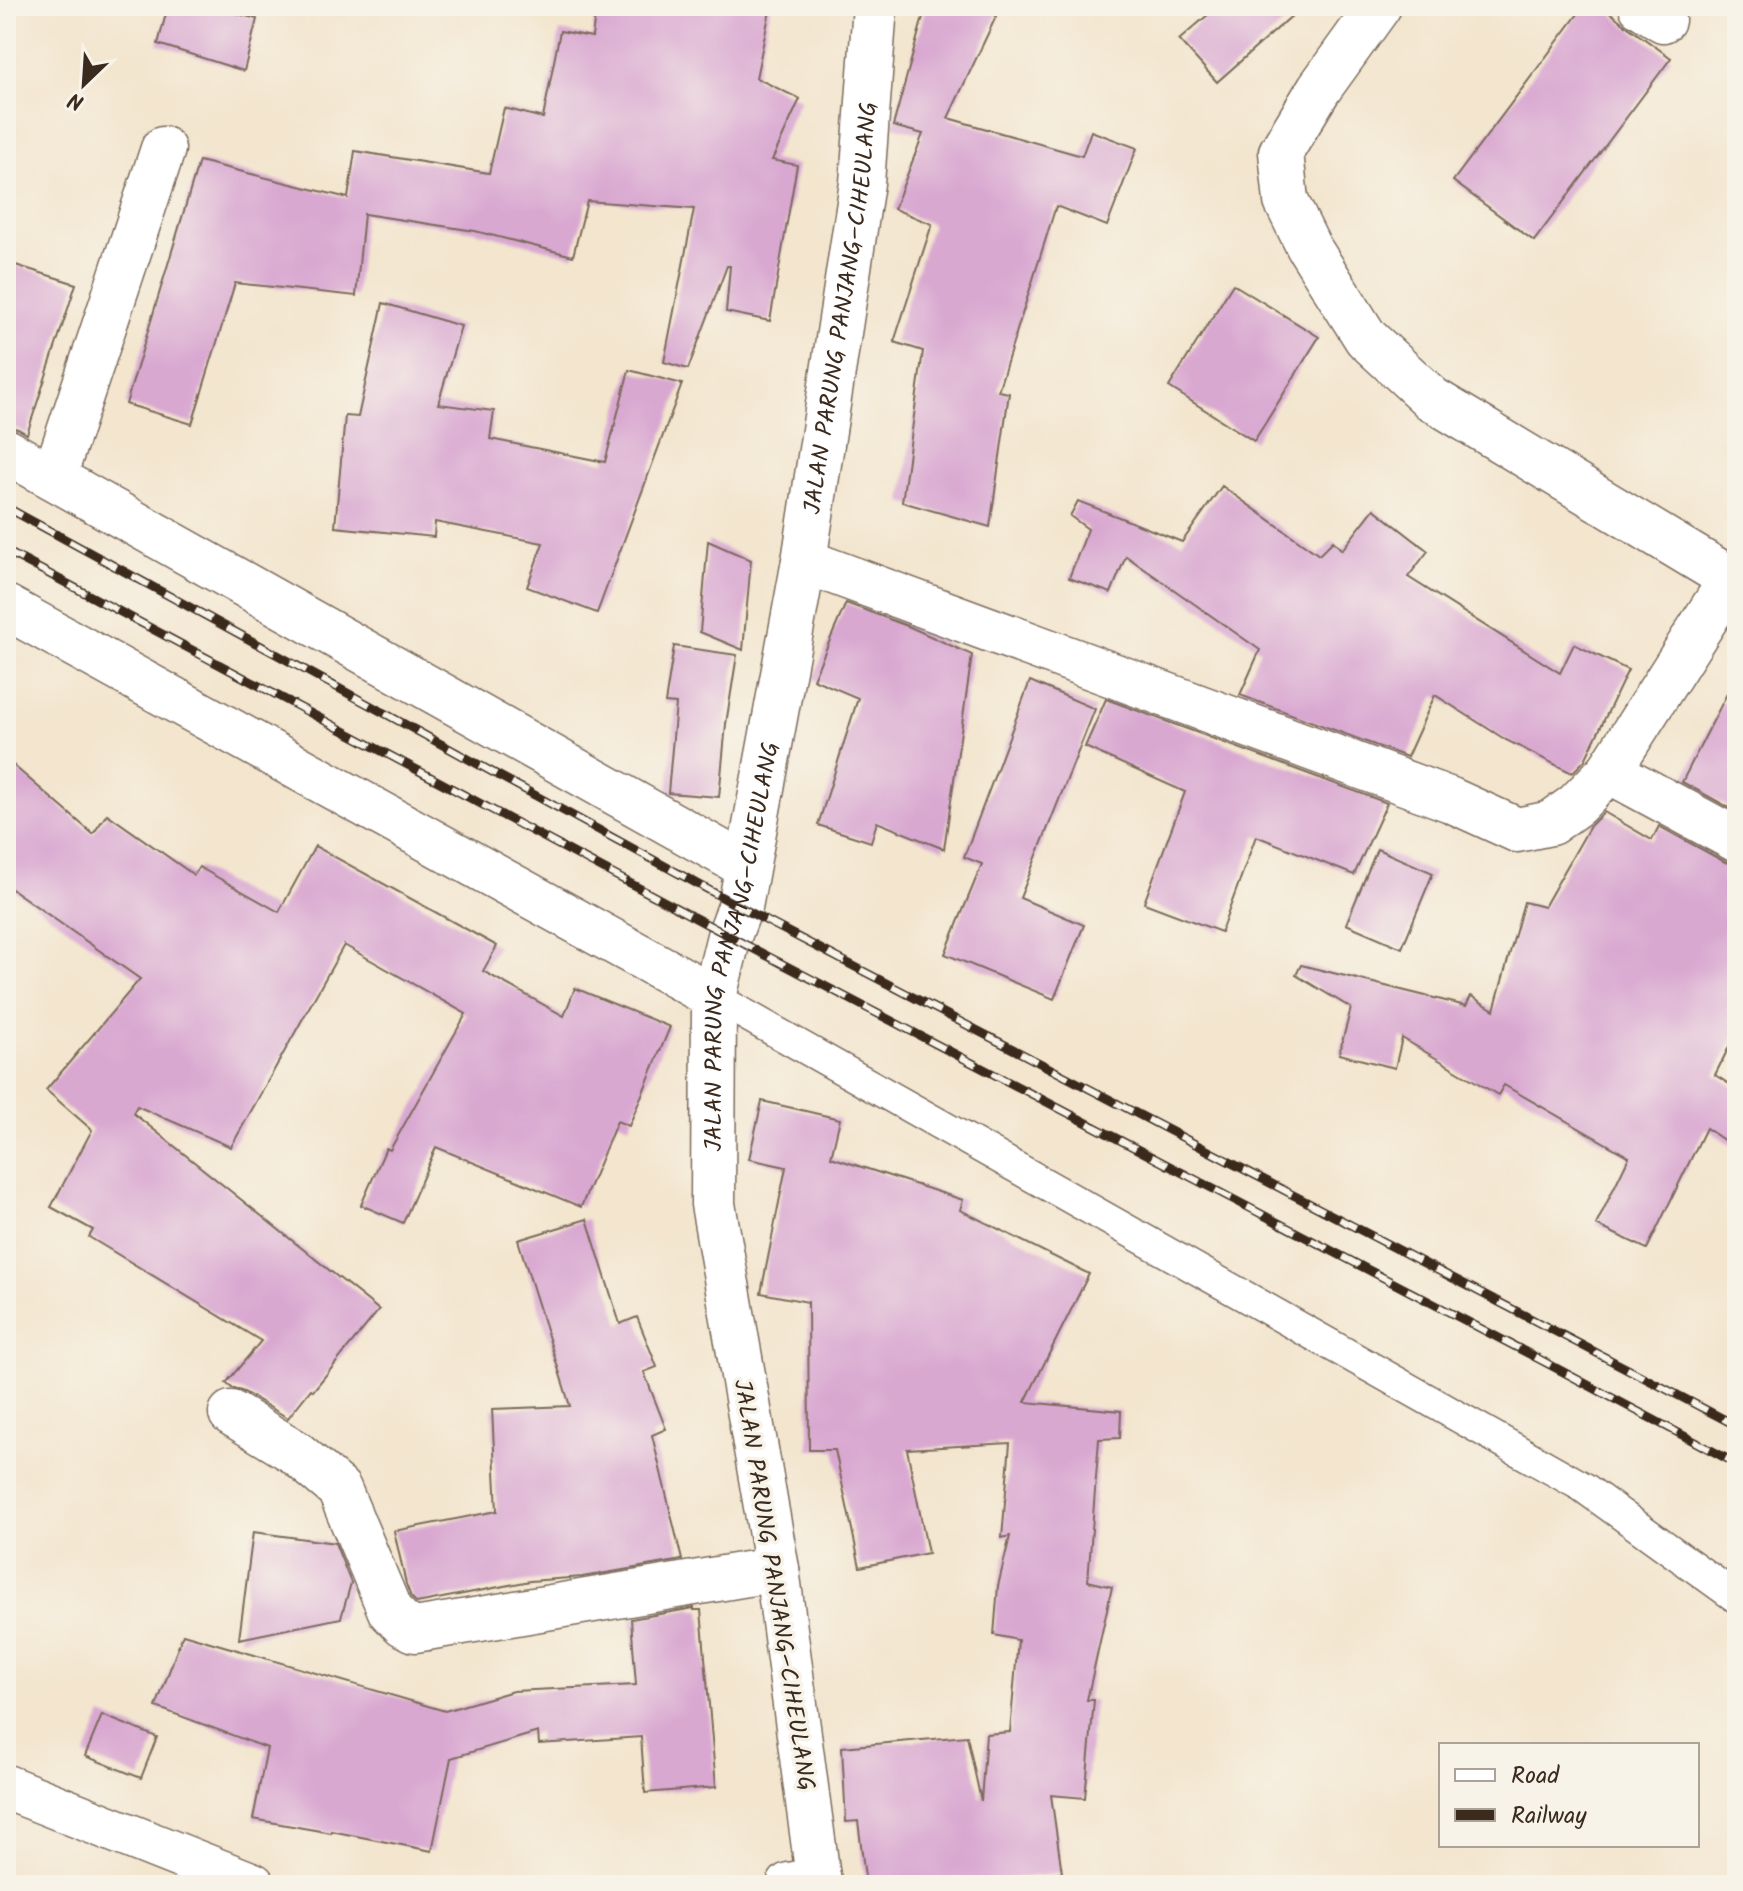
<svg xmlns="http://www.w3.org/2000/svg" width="1743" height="1891" font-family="Kalam,sans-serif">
	<rect width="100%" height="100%" fill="#f7f3e8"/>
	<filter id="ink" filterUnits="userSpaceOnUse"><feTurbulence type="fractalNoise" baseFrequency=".0125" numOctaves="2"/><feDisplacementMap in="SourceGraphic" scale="16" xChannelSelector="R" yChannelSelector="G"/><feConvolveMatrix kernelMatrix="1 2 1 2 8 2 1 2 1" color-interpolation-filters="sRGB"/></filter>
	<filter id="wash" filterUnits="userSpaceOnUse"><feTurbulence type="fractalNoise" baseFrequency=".006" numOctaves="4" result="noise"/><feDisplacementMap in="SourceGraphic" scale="32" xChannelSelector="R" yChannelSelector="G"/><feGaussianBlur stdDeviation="1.8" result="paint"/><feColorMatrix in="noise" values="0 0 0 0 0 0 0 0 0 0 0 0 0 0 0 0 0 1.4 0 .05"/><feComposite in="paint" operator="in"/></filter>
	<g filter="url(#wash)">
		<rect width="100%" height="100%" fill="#f3e5ce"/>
		<g id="blocks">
			<g fill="#d9a8d1">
				<path d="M 168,6 L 208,6 L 257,19 L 244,71 L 158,44 Z"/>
				<path d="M 596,6 L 771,6 L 756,78 L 800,99 L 772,160 L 797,165 L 770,321 L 726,312 L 730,266 L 727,266 L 688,369 L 664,362 L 694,209 L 587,201 L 573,256 L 475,231 L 364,214 L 356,296 L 235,283 L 192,424 L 126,404 L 199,161 L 348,198 L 355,151 L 489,173 L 504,108 L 543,118 L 560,31 L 592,37 Z"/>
				<path d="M 926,6 L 1001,6 L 948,118 L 1082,156 L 1091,131 L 1137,148 L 1107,226 L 1056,206 L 998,391 L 1009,393 L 990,527 L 902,502 L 923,351 L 894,342 L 932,224 L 894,209 L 923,134 L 893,126 Z"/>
				<path d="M 1218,6 L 1303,6 L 1217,82 L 1179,40 Z"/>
				<path d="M 1584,6 L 1602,6 L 1628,27 L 1671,58 L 1534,241 L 1453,181 Z"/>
				<path d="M 6,262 L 76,284 L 27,434 L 18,429 L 6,426 Z"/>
				<path d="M 1233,284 L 1319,337 L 1254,441 L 1169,387 Z"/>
				<path d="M 383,303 L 461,326 L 438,404 L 494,411 L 490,439 L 605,462 L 629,370 L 682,384 L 597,613 L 527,587 L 543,543 L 435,522 L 434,537 L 335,527 L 345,416 L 358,417 Z"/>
				<path d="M 1222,486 L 1319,555 L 1333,541 L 1342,550 L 1374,509 L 1428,551 L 1408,577 L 1560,673 L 1574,644 L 1628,670 L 1585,760 L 1572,773 L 1506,740 L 1435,695 L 1407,757 L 1240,695 L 1260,650 L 1126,556 L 1111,593 L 1069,578 L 1088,529 L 1070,516 L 1078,501 L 1182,542 Z"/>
				<path d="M 708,541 L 751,560 L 743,650 L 700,632 Z"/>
				<path d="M 846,603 L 910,627 L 972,655 L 944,849 L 877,822 L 871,842 L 818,825 L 858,698 L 813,679 Z"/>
				<path d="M 674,646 L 737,655 L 726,724 L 719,797 L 668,793 L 676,704 L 665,703 Z"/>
				<path d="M 1737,674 L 1737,812 L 1682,782 Z"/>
				<path d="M 1030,681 L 1095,709 L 1020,898 L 1084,925 L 1054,999 L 945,954 L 982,864 L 964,857 Z"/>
				<path d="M 1106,699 L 1387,803 L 1354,875 L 1256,836 L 1221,932 L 1144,903 L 1185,792 L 1085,747 Z"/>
				<path d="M 6,759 L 93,834 L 107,814 L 194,875 L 199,867 L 279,912 L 315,846 L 497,946 L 483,971 L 564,1016 L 575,988 L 670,1027 L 629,1126 L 617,1121 L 581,1207 L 436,1147 L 403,1223 L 361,1205 L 386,1148 L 390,1150 L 466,1014 L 344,945 L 231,1147 L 137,1106 L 133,1113 L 379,1310 L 313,1391 L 311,1389 L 288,1418 L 244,1392 L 232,1388 L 226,1383 L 261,1341 L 89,1237 L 93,1230 L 51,1207 L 92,1130 L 46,1090 L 140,979 L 6,885 Z"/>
				<path d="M 1604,812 L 1652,840 L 1659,826 L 1725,862 L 1737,865 L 1737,1031 L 1715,1075 L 1737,1089 L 1737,1149 L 1706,1128 L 1647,1249 L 1596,1225 L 1629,1157 L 1504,1085 L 1498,1095 L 1402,1038 L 1395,1068 L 1339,1054 L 1351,1008 L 1296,975 L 1301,965 L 1466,1006 L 1471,996 L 1494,1010 L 1524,902 L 1544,907 L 1590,826 Z"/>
				<path d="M 1377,849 L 1433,873 L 1402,948 L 1346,924 Z"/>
				<path d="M 762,1101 L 840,1119 L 831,1157 L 963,1200 L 960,1210 L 1089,1274 L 1025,1402 L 1121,1411 L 1120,1438 L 1099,1439 L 1088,1581 L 1112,1587 L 1087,1700 L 1094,1700 L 1085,1798 L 1051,1795 L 1062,1873 L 963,1885 L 866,1885 L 858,1821 L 846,1822 L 842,1747 L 967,1736 L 981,1801 L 986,1734 L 1010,1732 L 1018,1640 L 994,1635 L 998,1586 L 1010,1536 L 1002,1538 L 1010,1443 L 907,1449 L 928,1553 L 860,1567 L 835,1450 L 809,1450 L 808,1302 L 761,1293 L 786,1167 L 749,1159 Z"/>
				<path d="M 587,1219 L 620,1324 L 637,1317 L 657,1367 L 644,1372 L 666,1429 L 652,1435 L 682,1560 L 582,1577 L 530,1581 L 417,1603 L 411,1597 L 406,1584 L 394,1531 L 497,1511 L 492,1409 L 570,1406 L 518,1240 Z"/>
				<path d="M 253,1532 L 335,1543 L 351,1583 L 341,1618 L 239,1639 Z"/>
				<path d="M 694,1608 L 694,1610 L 701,1610 L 716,1787 L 645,1793 L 641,1737 L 539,1744 L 538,1732 L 451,1758 L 432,1851 L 331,1831 L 331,1833 L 253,1819 L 267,1748 L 156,1707 L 183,1634 L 445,1711 L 513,1691 L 636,1685 L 631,1619 Z"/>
				<path d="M 102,1715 L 157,1737 L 141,1778 L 85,1756 Z"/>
			</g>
		</g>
	</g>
	<g filter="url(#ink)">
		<use href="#blocks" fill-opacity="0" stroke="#7b6b5c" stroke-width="2"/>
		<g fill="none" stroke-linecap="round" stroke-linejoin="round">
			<g stroke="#7b6b5c" stroke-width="33">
				<path id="lane" d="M 714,997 L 1583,1487 L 1737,1598"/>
			</g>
			<g stroke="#7b6b5c" stroke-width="47">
				<g id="street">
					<path d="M 1379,6 L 1319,89 L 1281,152 L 1286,201 L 1308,246 L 1366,338 L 1432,399 L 1731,579"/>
					<path d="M 1641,6 L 1663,20"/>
					<path d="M 6,451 L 746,866"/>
					<path d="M 54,477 L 163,149"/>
					<path d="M 804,561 L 1451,800 L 1517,830 L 1551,823 L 1576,805 L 1609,771 L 1731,579 L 1737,576"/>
					<path d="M 6,607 L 714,997"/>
					<path d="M 1609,771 L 1737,840"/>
					<path d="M 231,1413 L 295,1452 L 339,1489 L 390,1611 L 403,1624 L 415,1630 L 777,1569"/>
					<path d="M 6,1787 L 253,1885"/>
					<path d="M 789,1885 L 819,1880"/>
				</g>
			</g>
			<g stroke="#7b6b5c" stroke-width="47">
				<g id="secondary">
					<path id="s1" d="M 819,1885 L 777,1569 L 713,1204 L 714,997 L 729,936 L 740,907 L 804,561 L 862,183 L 875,6"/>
				</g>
			</g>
			<use href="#lane" stroke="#fff" stroke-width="30"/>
			<use href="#street" stroke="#fff" stroke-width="44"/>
			<use href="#secondary" stroke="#fff" stroke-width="44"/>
			<g stroke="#3b2a1e" stroke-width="9">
				<g id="rail">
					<path d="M 6,507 L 740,907 L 1737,1426"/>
					<path d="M 6,551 L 729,936 L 1539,1359 L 1737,1464"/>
				</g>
			</g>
			<use href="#rail" stroke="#f7f3e8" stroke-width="6" stroke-dasharray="18" stroke-linecap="butt"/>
		</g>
	</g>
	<g text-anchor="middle" stroke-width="7" stroke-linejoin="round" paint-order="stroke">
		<g font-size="24" fill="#3b2a1e" stroke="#f7f3e8">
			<text dy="8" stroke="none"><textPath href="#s1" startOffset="1598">JALAN PARUNG PANJANG–CIHEULANG</textPath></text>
			<text dy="8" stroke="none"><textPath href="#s1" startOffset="950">JALAN PARUNG PANJANG–CIHEULANG</textPath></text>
			<text transform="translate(775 1585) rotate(81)" y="8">JALAN PARUNG PANJANG–CIHEULANG</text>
		</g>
	</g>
	<rect width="1743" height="1891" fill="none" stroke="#f7f3e8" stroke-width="32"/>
	<rect x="1439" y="1743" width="260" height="104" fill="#f7f3e8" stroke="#aca397" stroke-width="2"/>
	<rect x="1455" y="1769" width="40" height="12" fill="#ffffff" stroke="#aca397" stroke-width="2"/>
	<text x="1511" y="1783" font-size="24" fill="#3b2a1e">Road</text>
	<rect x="1455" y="1809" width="40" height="12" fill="#3b2a1e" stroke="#aca397" stroke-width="2"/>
	<text x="1511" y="1823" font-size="24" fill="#3b2a1e">Railway</text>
	<g transform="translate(84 84) rotate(205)" stroke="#f7f3e8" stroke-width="6" paint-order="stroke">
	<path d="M0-6L14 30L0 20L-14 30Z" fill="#3b2a1e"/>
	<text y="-12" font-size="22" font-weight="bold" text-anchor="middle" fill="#3b2a1e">N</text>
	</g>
</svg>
